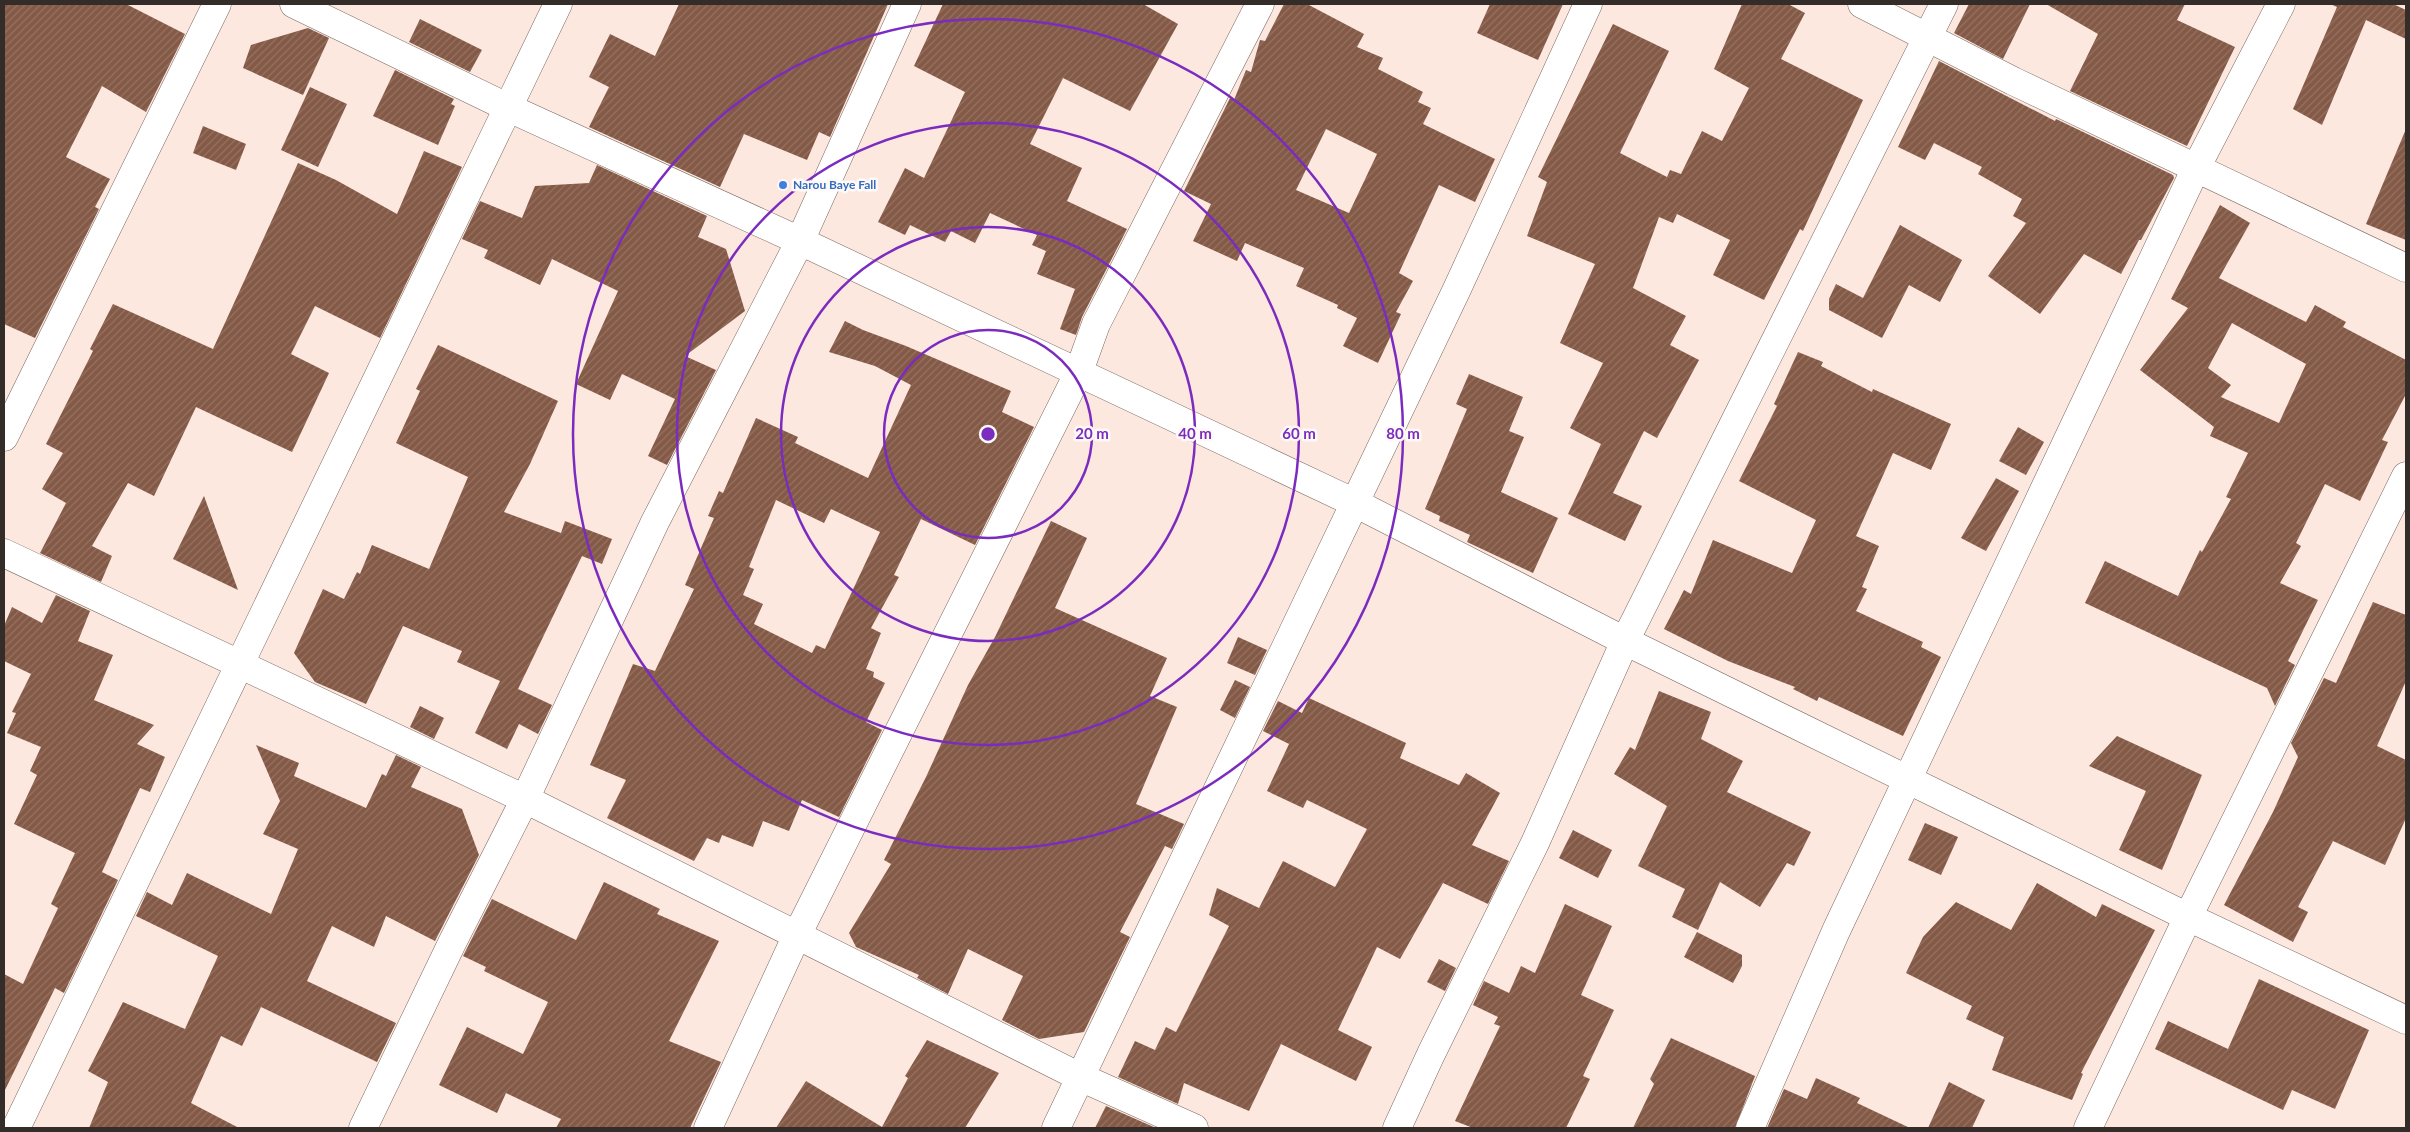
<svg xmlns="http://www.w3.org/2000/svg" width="2410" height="1132" font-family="Lato,sans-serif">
	<defs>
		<pattern id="building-hatch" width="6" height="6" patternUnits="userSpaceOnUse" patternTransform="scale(1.25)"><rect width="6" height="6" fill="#845946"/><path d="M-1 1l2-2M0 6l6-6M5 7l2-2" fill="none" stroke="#947364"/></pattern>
	</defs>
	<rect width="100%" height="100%" fill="#fce8df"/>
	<g fill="url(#building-hatch)" fill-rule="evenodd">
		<path d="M 4,4 L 126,4 L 185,34 L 146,112 L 102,86 L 66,157 L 110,179 L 95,207 L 99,209 L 35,338 L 4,324 Z"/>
		<path d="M 679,4 L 888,4 L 830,137 L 819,132 L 807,160 L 744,134 L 720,187 L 589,127 L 609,87 L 589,77 L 610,34 L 655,56 Z"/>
		<path d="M 943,4 L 1143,4 L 1178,24 L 1130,111 L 1063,78 L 1030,144 L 1082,168 L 1067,201 L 1127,229 L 1082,317 L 1076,335 L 1060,329 L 1075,289 L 1037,274 L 1046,251 L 1032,245 L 1037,235 L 990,213 L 975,243 L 951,231 L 945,242 L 910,225 L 905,235 L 878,222 L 905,168 L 924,178 L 965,92 L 914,66 Z"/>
		<path d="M 1284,4 L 1307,4 L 1364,34 L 1357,47 L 1383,58 L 1378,69 L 1423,92 L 1418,102 L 1431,108 L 1423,124 L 1495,159 L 1475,202 L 1439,185 L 1399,273 L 1413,281 L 1396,312 L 1401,314 L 1378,363 L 1343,346 L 1357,318 L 1337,308 L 1338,305 L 1296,286 L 1304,268 L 1245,243 L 1237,261 L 1193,241 L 1211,204 L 1184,191 L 1230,98 L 1234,100 L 1246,70 L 1251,72 L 1260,40 L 1265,41 ZM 1326,129 L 1377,154 L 1349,213 L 1296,190 Z"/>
		<path d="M 1490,4 L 1563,4 L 1538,60 L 1477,33 Z"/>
		<path d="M 1742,4 L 1788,4 L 1805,13 L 1781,59 L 1863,100 L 1803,231 L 1800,229 L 1764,300 L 1713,275 L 1730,240 L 1677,214 L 1673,223 L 1659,217 L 1633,288 L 1686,316 L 1670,345 L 1699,360 L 1657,438 L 1644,431 L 1613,493 L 1642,506 L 1625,541 L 1568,514 L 1601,444 L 1570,428 L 1603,363 L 1560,343 L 1595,264 L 1527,236 L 1547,182 L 1538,177 L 1613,24 L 1669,51 L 1620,153 L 1667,177 L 1670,170 L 1681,174 L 1702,131 L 1722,141 L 1749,88 L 1714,69 Z"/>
		<path d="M 1969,4 L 2030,4 L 2003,59 L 1954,33 Z"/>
		<path d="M 2046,4 L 2185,4 L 2177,20 L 2235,47 L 2187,146 L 2070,91 L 2098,34 Z"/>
		<path d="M 2330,4 L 2393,4 L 2406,10 L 2406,39 L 2366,20 L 2322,125 L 2293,109 L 2337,7 Z"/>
		<path d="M 420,19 L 482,50 L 470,72 L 409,42 Z"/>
		<path d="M 308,28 L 329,38 L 303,95 L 243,68 L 251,45 Z"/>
		<path d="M 1939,61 L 2055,121 L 2056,119 L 2173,175 L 2174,178 L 2141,240 L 2139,240 L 2121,274 L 2084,254 L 2040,314 L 1988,276 L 2026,223 L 2013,216 L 2022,199 L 1978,174 L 1982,167 L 1934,143 L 1925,160 L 1898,147 Z"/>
		<path d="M 395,70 L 454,99 L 451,104 L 455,106 L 438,145 L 373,116 Z"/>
		<path d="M 310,87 L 347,104 L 318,167 L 281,150 Z"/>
		<path d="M 203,126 L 246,144 L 236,170 L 193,153 Z"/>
		<path d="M 2406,129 L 2406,240 L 2366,224 Z"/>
		<path d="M 424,151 L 462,167 L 380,338 L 315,306 L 291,354 L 329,373 L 292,452 L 196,407 L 154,496 L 128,483 L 92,546 L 112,556 L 101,582 L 40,553 L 66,503 L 42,489 L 63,453 L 46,444 L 93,351 L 90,349 L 113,304 L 213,349 L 298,163 L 336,180 L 397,214 Z"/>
		<path d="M 597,165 L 707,216 L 698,237 L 726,249 L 745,311 L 685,356 L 716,370 L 667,465 L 648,456 L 675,399 L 622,374 L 610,400 L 576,384 L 618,291 L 552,259 L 540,285 L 484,258 L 488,250 L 462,239 L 480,201 L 522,218 L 535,186 L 589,183 Z"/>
		<path d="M 2220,205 L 2250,223 L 2219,278 L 2306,322 L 2315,305 L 2346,322 L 2343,327 L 2406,360 L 2406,394 L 2382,440 L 2388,442 L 2360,501 L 2325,484 L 2296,543 L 2301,546 L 2280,583 L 2318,600 L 2288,661 L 2295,665 L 2275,706 L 2267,688 L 2085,603 L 2105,561 L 2178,596 L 2200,550 L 2202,552 L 2231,499 L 2226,497 L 2248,453 L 2210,436 L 2214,427 L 2140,370 L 2188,308 L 2171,299 ZM 2232,323 L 2306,364 L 2279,423 L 2221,397 L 2231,385 L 2208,368 Z"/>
		<path d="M 1900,225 L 1962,260 L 1940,302 L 1909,285 L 1882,338 L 1829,310 L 1829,299 L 1836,284 L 1863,298 Z"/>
		<path d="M 845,321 L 863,330 L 906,346 L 1011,391 L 1002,412 L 1034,427 L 975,545 L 921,519 L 894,575 L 899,577 L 871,628 L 881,633 L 866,669 L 874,672 L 873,677 L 885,683 L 866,722 L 882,730 L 839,817 L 802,800 L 789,831 L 763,821 L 753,847 L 722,835 L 719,843 L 707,838 L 694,861 L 607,818 L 626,780 L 590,765 L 633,664 L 655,671 L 694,589 L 685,585 L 714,518 L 708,516 L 719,491 L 723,493 L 756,418 L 798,437 L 795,443 L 868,478 L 911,385 L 875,366 L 829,352 ZM 776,500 L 824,523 L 831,509 L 880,532 L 825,649 L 816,645 L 812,653 L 754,624 L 763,604 L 743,595 L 754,569 L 749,567 Z"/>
		<path d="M 438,345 L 558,401 L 530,464 L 504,512 L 561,533 L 565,521 L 612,539 L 602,564 L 582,556 L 518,689 L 552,705 L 538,734 L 519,724 L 507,749 L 475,733 L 500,681 L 457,662 L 462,651 L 403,626 L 366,704 L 315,682 L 294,653 L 323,589 L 344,599 L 357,572 L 360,574 L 372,545 L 429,569 L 468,477 L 396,443 L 420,391 L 416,389 Z"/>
		<path d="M 1798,352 L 1823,362 L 1821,366 L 1872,392 L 1873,389 L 1951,424 L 1931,470 L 1893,453 L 1856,536 L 1879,546 L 1862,587 L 1867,589 L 1856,611 L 1923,642 L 1921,647 L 1941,657 L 1903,736 L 1819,697 L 1817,701 L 1793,689 L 1795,687 L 1728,661 L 1664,629 L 1684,590 L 1691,594 L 1713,540 L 1792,573 L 1816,520 L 1739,481 L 1777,406 L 1774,404 Z"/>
		<path d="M 1469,374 L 1523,397 L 1509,431 L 1524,437 L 1501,492 L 1558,518 L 1533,573 L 1467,542 L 1470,535 L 1439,521 L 1440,516 L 1425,509 L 1467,409 L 1456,404 Z"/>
		<path d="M 2018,427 L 2044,442 L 2026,475 L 1999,461 Z"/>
		<path d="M 1996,478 L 2019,491 L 1986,551 L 1961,538 Z"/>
		<path d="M 204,496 L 238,590 L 173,559 Z"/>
		<path d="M 1051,521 L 1087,538 L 1055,608 L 1167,658 L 1150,696 L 1177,707 L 1136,804 L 1184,824 L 1172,849 L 1165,846 L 1120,932 L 1130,937 L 1084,1032 L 1039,1039 L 1002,1020 L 1023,976 L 968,949 L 948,994 L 917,978 L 919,975 L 856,947 L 849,933 L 891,864 L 884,860 L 926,777 L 968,685 L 995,637 Z"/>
		<path d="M 56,595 L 90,611 L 78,641 L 113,655 L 94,700 L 154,725 L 137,744 L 165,757 L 150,792 L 140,788 L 102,872 L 118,880 L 64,993 L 55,988 L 4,1092 L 4,974 L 23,984 L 58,908 L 51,904 L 75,853 L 14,824 L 37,775 L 30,771 L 41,747 L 7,733 L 16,713 L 12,712 L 31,674 L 4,661 L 4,626 L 12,607 L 42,623 Z"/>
		<path d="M 2373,602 L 2406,615 L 2406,681 L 2377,746 L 2406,760 L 2406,818 L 2385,865 L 2333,841 L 2298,907 L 2308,912 L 2293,942 L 2224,905 L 2273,812 L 2298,757 L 2291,743 L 2324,678 L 2336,683 Z"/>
		<path d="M 1238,637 L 1267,650 L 1255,675 L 1227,663 Z"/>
		<path d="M 1235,680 L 1250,687 L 1235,718 L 1220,710 Z"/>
		<path d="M 1659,691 L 1711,712 L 1701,739 L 1743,761 L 1727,792 L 1811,832 L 1794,866 L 1787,863 L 1760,907 L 1720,882 L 1698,930 L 1672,917 L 1685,889 L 1638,866 L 1667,806 L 1614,774 L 1630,747 L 1635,750 Z"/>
		<path d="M 1309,698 L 1406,743 L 1400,758 L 1459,785 L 1466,773 L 1500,793 L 1472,845 L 1509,861 L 1488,904 L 1443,883 L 1400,959 L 1377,947 L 1338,1030 L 1372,1047 L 1356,1081 L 1281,1044 L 1249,1111 L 1184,1083 L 1178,1104 L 1118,1077 L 1135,1041 L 1155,1050 L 1166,1027 L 1176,1032 L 1229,926 L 1209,915 L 1217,888 L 1259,908 L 1283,861 L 1335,887 L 1367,829 L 1307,800 L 1303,808 L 1267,791 L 1289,744 L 1263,731 L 1278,701 L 1302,713 Z"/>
		<path d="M 420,706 L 444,718 L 434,739 L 410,727 Z"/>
		<path d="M 2117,736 L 2202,775 L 2162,870 L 2119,850 L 2146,791 L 2089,766 Z"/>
		<path d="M 256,745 L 299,763 L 294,776 L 366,808 L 382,774 L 386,776 L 396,755 L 421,767 L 411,787 L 462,809 L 479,855 L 435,941 L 386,916 L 374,947 L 332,926 L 307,981 L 396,1023 L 377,1062 L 261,1007 L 242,1046 L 221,1036 L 191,1103 L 239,1128 L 89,1128 L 108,1082 L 88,1071 L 123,1002 L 185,1029 L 218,956 L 136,916 L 147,892 L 172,905 L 187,873 L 271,914 L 298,849 L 263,834 L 280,801 Z"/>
		<path d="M 1925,823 L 1958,837 L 1941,875 L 1908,860 Z"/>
		<path d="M 1573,830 L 1612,850 L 1598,878 L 1559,858 Z"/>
		<path d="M 604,882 L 660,909 L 657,914 L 719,941 L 669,1041 L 721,1062 L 690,1128 L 556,1128 L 561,1119 L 506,1093 L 497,1113 L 439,1085 L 467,1027 L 523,1054 L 548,1002 L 484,971 L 486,967 L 463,956 L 492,899 L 576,940 Z"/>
		<path d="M 2037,883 L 2096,917 L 2102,904 L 2155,930 L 2081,1073 L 2083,1074 L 2072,1100 L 1992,1070 L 2004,1037 L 1966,1019 L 1972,1006 L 1906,973 L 1923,937 L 1956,902 L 2011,930 Z"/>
		<path d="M 1565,904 L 1612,926 L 1581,995 L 1614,1010 L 1583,1076 L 1590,1079 L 1566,1128 L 1473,1128 L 1455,1121 L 1500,1026 L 1494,1024 L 1498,1017 L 1473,1005 L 1484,981 L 1509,993 L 1521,966 L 1535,973 Z"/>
		<path d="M 1697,932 L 1742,955 L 1742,966 L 1733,983 L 1684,957 Z"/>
		<path d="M 1439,959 L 1456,968 L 1445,991 L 1427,982 Z"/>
		<path d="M 2259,979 L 2369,1030 L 2335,1109 L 2292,1090 L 2283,1110 L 2155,1049 L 2168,1021 L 2228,1049 Z"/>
		<path d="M 1671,1038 L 1755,1076 L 1735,1128 L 1633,1128 L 1654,1084 L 1650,1079 Z"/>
		<path d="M 927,1040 L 999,1073 L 965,1128 L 776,1128 L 806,1081 L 882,1127 L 908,1078 L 905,1076 Z"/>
		<path d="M 1816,1078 L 1860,1098 L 1857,1103 L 1910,1128 L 1767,1128 L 1784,1089 L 1807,1099 Z"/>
		<path d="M 1949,1082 L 1985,1100 L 1972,1128 L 1928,1128 Z"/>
		<path d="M 1106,1106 L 1156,1128 L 1095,1128 Z"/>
	</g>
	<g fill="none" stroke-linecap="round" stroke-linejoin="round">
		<g stroke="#7c6a62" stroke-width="29">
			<g id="street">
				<path d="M 294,4 L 509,108 L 800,241 L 1355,503 L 1625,641 L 2188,917 L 2406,1020"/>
				<path d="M 1862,4 L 2013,81 L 2406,268"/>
				<path d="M 4,437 L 217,4"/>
				<path d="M 4,553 L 525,799 L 1080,1077 L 1194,1128"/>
				<path d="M 16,1128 L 558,4"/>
				<path d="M 363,1128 L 452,943 L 525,799 L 655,522 L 800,241 L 907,4"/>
				<path d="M 708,1128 L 797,935 L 1078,374 L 1096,324 L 1260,4"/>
				<path d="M 1056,1128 L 1457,289 L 1588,4"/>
				<path d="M 1397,1128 L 1431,1054 L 1535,843 L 1625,641 L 1944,4"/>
				<path d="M 1750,1128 L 1836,931 L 2196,168 L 2281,4"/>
				<path d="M 2088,1128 L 2188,917 L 2406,476"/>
			</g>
		</g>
		<use href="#street" stroke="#fff" stroke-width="28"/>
	</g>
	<g fill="none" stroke="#7b2cbf" stroke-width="2.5">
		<circle cx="988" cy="434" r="104"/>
		<circle cx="988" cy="434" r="207"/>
		<circle cx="988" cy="434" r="311"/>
		<circle cx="988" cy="434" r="415"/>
	</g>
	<circle fill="#3f7fe0" stroke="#fdf9f7" stroke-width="2" cx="783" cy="185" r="5"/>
	<g text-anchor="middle" stroke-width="5" stroke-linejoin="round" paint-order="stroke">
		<g font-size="12" font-weight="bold" fill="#366cbe" stroke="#fdf9f7" text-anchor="start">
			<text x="793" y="189">Narou Baye Fall</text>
		</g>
	</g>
	<circle cx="988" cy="434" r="8" fill="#7b2cbf" stroke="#fdf9f7" stroke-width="2.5"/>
	<g font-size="15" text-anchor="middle" font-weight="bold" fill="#7b2cbf" stroke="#fdf9f7" stroke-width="5" stroke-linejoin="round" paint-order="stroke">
		<text x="1092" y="439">20 m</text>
		<text x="1195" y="439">40 m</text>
		<text x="1299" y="439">60 m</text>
		<text x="1403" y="439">80 m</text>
	</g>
	<rect width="2410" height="1132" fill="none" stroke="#342c29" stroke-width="10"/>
</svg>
